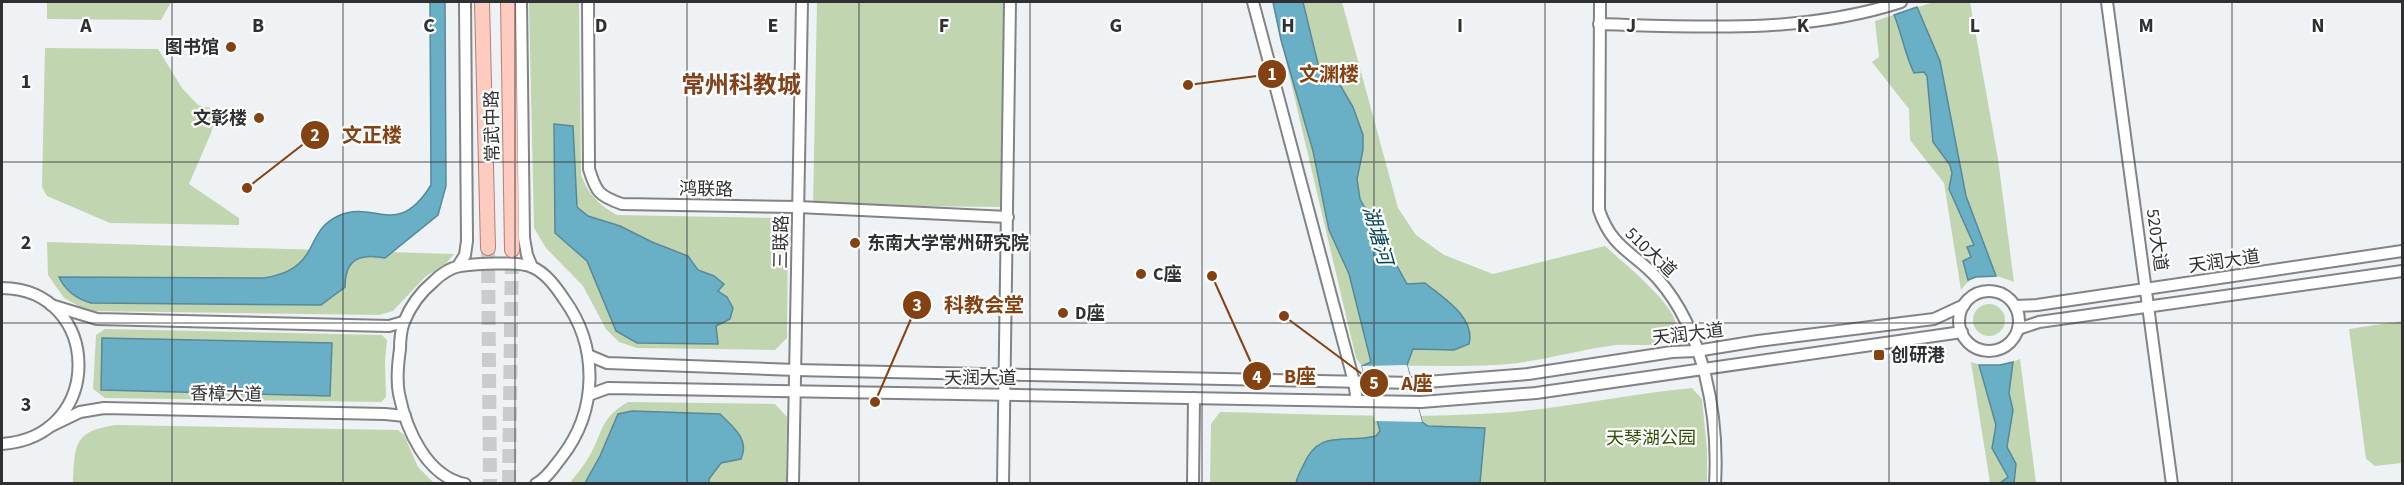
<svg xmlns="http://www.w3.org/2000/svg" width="2404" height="485" font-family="'Source Sans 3','Noto Sans SC',sans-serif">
	<rect width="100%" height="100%" fill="#eff2f4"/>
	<g fill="#c1d5b0">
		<path d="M 47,2 L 171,2 L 161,20 L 47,19 Z"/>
		<path d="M 529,2 L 579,2 L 581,175 C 589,195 598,204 617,215 L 778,218 L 788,230 L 787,338 L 775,350 L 637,348 L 619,342 L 606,329 L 583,286 L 546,248 L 534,228 Z"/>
		<path d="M 817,2 L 1006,2 L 1004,207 L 813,205 Z"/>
		<path d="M 1272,2 L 1342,2 L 1398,208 L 1416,235 L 1444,255 L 1493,274 L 1605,246 C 1621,261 1678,306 1676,327 C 1674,352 1633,343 1616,345 C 1576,350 1536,363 1495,365 C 1451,367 1406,365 1362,366 L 1356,358 Z"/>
		<path d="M 1934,2 L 1970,2 L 1998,159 L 2014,282 C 1993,274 1976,269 1961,290 L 1944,183 L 1910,140 L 1909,109 L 1872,62 L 1879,57 L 1875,21 Z"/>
		<path d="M 45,48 L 158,49 L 182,88 L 198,105 L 218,110 L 211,133 L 189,184 L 239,218 L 239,225 L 110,223 L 47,196 L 42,187 Z"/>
		<path d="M 47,242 L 454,254 L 445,265 L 426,276 L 393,311 L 379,315 L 88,311 L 64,298 L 48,275 Z"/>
		<circle cx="1989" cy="320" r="16"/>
		<path d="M 2402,321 L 2402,463 L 2375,466 L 2366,459 L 2349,329 Z"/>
		<path d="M 105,329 L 382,335 L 387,340 L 385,361 L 386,397 L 381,402 L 105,398 L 93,389 L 96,335 Z"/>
		<path d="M 2020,359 L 2036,483 L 1990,483 L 1971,362 C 1988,368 2004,367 2020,359 Z"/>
		<path d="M 1692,388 L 1702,399 L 1707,450 L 1707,483 L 1210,484 L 1211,424 L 1220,412 C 1313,414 1406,419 1498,413 C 1563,409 1627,394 1692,388 Z"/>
		<path d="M 628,402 L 775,404 L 787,417 L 786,483 L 569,484 C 575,476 582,468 587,460 C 604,434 597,420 628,402 Z"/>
		<path d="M 116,425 L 398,430 L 404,435 L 418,467 L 434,483 L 73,483 C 75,445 73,431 116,425 Z"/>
	</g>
	<g fill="#69afc5" stroke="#588999" stroke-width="1.5">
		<path d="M 430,2 L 445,2 L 446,186 L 438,215 L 385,258 C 360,253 345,259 345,287 L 321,305 L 91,303 C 77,299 65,290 59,277 L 264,278 C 281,275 297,270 307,254 C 317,238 318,226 338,216 C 375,199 397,240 431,185 Z"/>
		<path d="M 1273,2 L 1303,2 L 1318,64 L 1339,83 L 1353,107 L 1363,135 L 1363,150 L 1357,179 L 1360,199 L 1407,284 L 1425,283 C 1442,297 1476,317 1469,344 L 1454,350 L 1413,349 L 1407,365 L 1422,422 L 1428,426 L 1485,428 L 1480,483 L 1296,483 C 1297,477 1300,472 1303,466 C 1319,428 1344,444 1376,436 L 1380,431 L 1362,366 L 1371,362 L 1349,274 L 1329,230 L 1313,151 L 1281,40 Z"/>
		<path d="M 1917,7 L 1940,61 L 1966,196 L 1996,276 L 1976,277 L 1968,280 L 1963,261 L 1971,257 L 1967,247 L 1974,245 L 1949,189 L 1952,173 L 1950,165 L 1933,142 L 1927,76 L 1924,72 L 1914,73 C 1905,55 1902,34 1894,15 Z"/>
		<path d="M 554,124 L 573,126 L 577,207 L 588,216 L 620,226 L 652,242 L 688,256 L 698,270 L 714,276 L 724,284 L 718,291 L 727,297 L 733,308 L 730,319 L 716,326 L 718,344 L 637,343 L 616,331 L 587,261 L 555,233 Z"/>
		<path d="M 102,338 L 332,343 L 330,396 L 101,390 Z"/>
		<path d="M 2013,362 L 2009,393 L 2013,410 L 2007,447 L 2016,464 L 2014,483 L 2000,483 L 2008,477 L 1992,448 L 1996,425 L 1979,365 L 2000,365 Z"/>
		<path d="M 632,411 L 720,414 C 733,427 750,439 741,459 L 721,463 L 709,479 L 709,483 L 585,483 L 600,456 L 618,414 Z"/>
	</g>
	<path fill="#eff2f4" d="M 1407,365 L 1422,422 L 1375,421 L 1362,366 Z"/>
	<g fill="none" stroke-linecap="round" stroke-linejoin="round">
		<g stroke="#c9cbcd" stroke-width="14" stroke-dasharray="14 7" stroke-linecap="butt">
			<path d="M 488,248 L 490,484"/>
			<path d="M 509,484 L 512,252"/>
		</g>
		<g stroke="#818386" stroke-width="14">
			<g id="minor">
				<path d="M 521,2 L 524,238 L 527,255 L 532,267"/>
				<path d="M 588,2 L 589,169 C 596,192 599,196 622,204 L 798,207 L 1008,217"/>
				<path d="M 1253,2 L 1354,382 L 1357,401"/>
				<path d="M 1600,2 L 1599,210 C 1612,249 1634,252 1658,279 C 1704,331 1719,416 1715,484"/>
				<path d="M 2107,2 L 2172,484"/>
				<path d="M 1599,24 C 1700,27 1803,34 1901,2"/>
				<path d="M 458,266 L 465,255 L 467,241 L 465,2"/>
				<path d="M 2,288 C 102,289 106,437 2,444"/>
				<circle cx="1989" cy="321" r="30"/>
				<path d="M 51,305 L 97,319 L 389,326 L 403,322"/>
				<path d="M 2015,306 L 2037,305 L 2402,251"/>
				<path d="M 2018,329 L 2039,322 L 2402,271"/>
				<path d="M 588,355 L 607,363 L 795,370 L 1414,383 L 1528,374 L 1672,352 L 1696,351 L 1758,341 L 1934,319 L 1964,305"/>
				<path d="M 589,395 L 608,388 L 1421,402 L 1536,393 L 1962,332"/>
				<path d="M 49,427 L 80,412 L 104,408 L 385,414 L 405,416"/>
				<path d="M 465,484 C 426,476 406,429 399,394 C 396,379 398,363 400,349 C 400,340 401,330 404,322 C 410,307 421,292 433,282 C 440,275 450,268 460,266 C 475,264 520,261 532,267 C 546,273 556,287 564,299 C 599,347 598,411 561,458 C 553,468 547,478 536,484"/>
				<path d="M 793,484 L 802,2"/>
				<path d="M 1003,484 L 1010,2"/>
				<path d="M 1193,484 L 1194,398"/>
			</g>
		</g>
		<g stroke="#b67e74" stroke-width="16">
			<g id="major">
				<path d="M 482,2 L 488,248"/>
				<path d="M 508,2 L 512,250"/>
			</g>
		</g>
		<use href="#minor" stroke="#fff" stroke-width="10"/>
		<use href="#major" stroke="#fecbc1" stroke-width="14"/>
	</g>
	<path fill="none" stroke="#2f3031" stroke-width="1.5" stroke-opacity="0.55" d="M 172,2 L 172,484M 343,2 L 343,484M 515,2 L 515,484M 687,2 L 687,484M 859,2 L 859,484M 1030,2 L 1030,484M 1202,2 L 1202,484M 1374,2 L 1374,484M 1545,2 L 1545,484M 1717,2 L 1717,484M 1889,2 L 1889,484M 2061,2 L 2061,484M 2232,2 L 2232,484M 2,162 L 2402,162M 2,323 L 2402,323"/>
	<g fill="#844112" stroke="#fff" stroke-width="2">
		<circle cx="231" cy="47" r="6"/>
		<circle cx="259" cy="118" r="6"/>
		<circle cx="855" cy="243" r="6"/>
		<circle cx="1141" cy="274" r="6"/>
		<circle cx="1063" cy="313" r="6"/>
		<rect x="1873" y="349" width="12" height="12" rx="3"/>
	</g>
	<g text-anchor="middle" stroke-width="4.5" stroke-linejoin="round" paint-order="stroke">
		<g font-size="18" font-weight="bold" fill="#2f3031" stroke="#fff" text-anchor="start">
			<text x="219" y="53" text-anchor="end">图书馆</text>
			<text x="247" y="124" text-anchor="end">文彰楼</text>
			<text x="867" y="249">东南大学常州研究院</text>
			<text x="1153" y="280">C座</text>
			<text x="1075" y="319">D座</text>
			<text x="1891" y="361">创研港</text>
		</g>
		<g font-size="18" fill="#2f3031" stroke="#fff">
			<text transform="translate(492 126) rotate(-91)" y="6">常武中路</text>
			<text transform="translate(706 189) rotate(1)" y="6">鸿联路</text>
			<text transform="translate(2157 240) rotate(82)" y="6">520大道</text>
			<text transform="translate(781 242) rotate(-89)" y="6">三联路</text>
			<text transform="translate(1651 252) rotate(44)" y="6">510大道</text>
			<text transform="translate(2224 261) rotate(-8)" y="6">天润大道</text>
			<text transform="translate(1688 334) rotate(-7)" y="6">天润大道</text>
			<text x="980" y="384">天润大道</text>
			<text transform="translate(226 394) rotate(1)" y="6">香樟大道</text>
		</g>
		<g font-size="18" fill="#2e4e00" stroke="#fff">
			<text x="1651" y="444">天琴湖公园</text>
		</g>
		<g font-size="20" font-style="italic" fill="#014453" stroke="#fff">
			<text transform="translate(1378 235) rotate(74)" y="7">湖塘河</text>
		</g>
		<g font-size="24" font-weight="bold" fill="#81431b" stroke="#fff">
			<text x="741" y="93">常州科教城</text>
		</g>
	</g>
	<g font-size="20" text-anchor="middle" font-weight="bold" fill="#2f3031" stroke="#fff" stroke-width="4.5" stroke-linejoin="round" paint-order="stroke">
		<text x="86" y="32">A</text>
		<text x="258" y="32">B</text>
		<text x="429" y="32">C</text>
		<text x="601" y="32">D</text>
		<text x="773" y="32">E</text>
		<text x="944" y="32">F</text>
		<text x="1116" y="32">G</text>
		<text x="1288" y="32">H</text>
		<text x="1460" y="32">I</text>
		<text x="1631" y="32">J</text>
		<text x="1803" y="32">K</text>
		<text x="1975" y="32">L</text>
		<text x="2146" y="32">M</text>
		<text x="2318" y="32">N</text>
		<text x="26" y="88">1</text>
		<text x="26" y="249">2</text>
		<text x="26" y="411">3</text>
	</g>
	<path fill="none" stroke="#844112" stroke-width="2" d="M1188 85L1272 74M247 188L315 135M875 402L917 305M1212 276L1257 376M1284 316L1374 383"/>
	<g fill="#844112" stroke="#fff" stroke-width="2">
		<circle cx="1188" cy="85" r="6"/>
		<circle cx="247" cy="188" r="6"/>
		<circle cx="875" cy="402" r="6"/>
		<circle cx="1212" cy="276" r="6"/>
		<circle cx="1284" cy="316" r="6"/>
		<circle cx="1272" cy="74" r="15"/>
		<circle cx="315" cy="135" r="15"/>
		<circle cx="917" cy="305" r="15"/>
		<circle cx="1257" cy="376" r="15"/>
		<circle cx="1374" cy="383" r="15"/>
	</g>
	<g font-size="18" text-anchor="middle" font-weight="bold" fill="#fff">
		<text x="1272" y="80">1</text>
		<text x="315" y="141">2</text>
		<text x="917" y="311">3</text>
		<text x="1257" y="383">4</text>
		<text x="1374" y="389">5</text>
	</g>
	<g font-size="20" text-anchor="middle" font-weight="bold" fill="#844112" stroke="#fff" stroke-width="4.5" stroke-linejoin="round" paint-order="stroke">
		<text x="1329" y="81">文渊楼</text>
		<text x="372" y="142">文正楼</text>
		<text x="984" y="312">科教会堂</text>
		<text x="1300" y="383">B座</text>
		<text x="1417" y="390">A座</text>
	</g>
	<rect width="2404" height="485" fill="none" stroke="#2f3031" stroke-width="6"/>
</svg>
